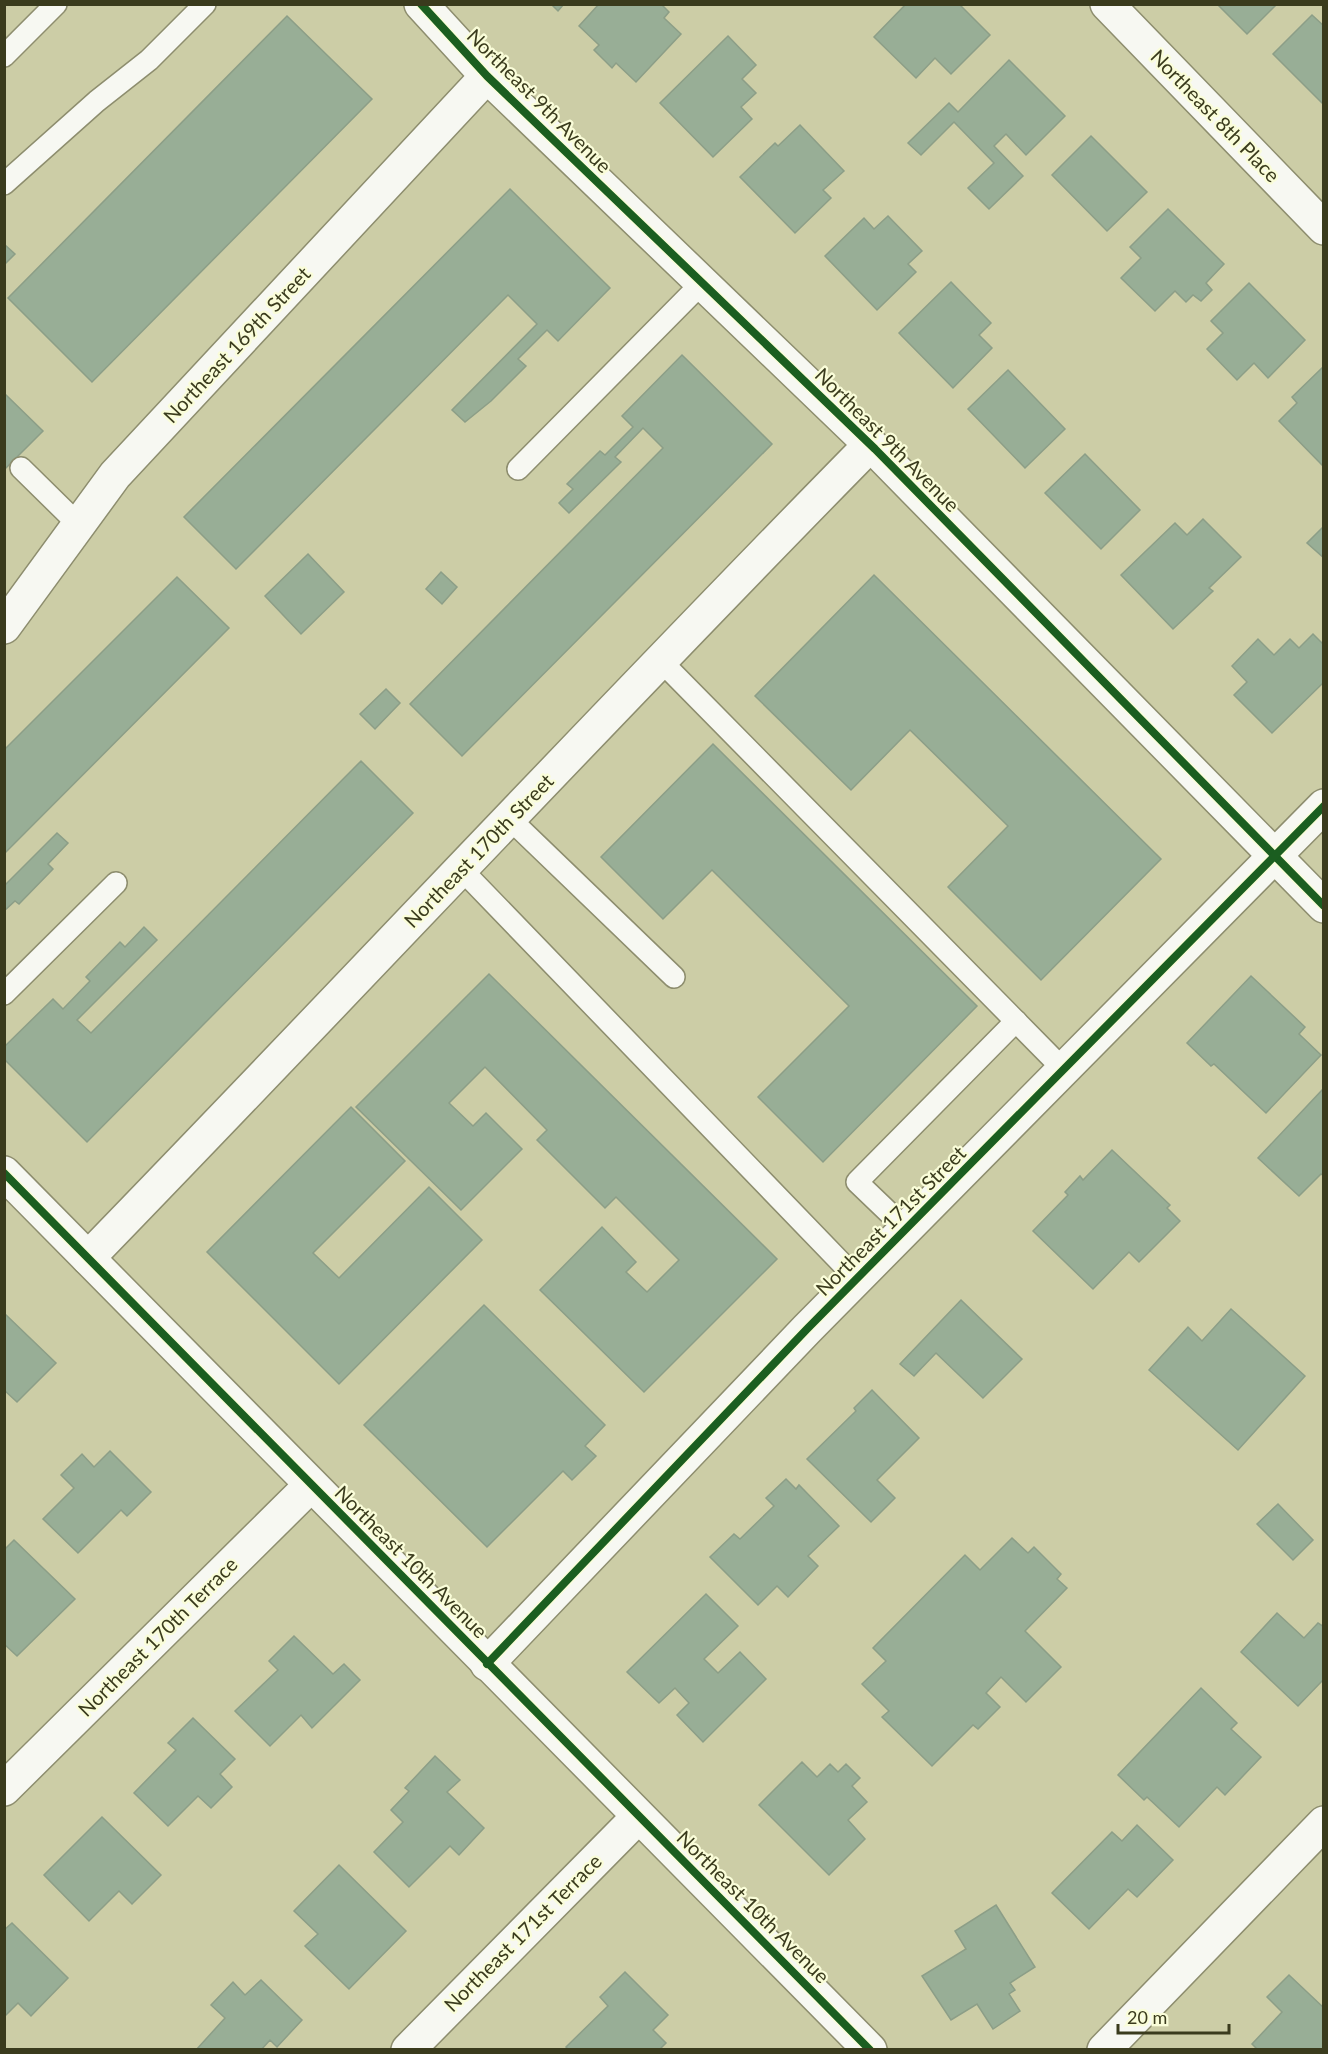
<svg xmlns="http://www.w3.org/2000/svg" width="1328" height="2054" font-family="Lato,sans-serif">
	<rect width="100%" height="100%" fill="#cccda6"/>
	<g fill="#98ae96" stroke="#8c9e87" stroke-width="1.5">
		<path d="M 551,4 L 564,4 L 558,11 Z"/>
		<path d="M 599,4 L 661,4 L 669,12 L 664,18 L 681,34 L 636,82 L 616,63 L 612,68 L 594,50 L 599,45 L 579,26 Z"/>
		<path d="M 906,4 L 959,4 L 990,35 L 951,74 L 935,58 L 916,78 L 874,37 Z"/>
		<path d="M 1217,4 L 1277,4 L 1247,34 Z"/>
		<path d="M 1312,15 L 1324,26 L 1324,105 L 1273,54 Z"/>
		<path d="M 287,16 L 372,99 L 92,382 L 8,298 Z"/>
		<path d="M 728,36 L 756,65 L 742,79 L 756,93 L 741,107 L 752,119 L 713,157 L 660,103 Z"/>
		<path d="M 1009,60 L 1065,116 L 1026,155 L 1006,134 L 994,146 L 1023,176 L 989,209 L 968,188 L 994,163 L 954,122 L 921,155 L 908,143 L 949,103 L 958,112 Z"/>
		<path d="M 800,125 L 844,171 L 823,190 L 831,198 L 795,233 L 740,177 L 775,143 L 778,146 Z"/>
		<path d="M 1091,136 L 1147,192 L 1107,231 L 1052,175 Z"/>
		<path d="M 510,189 L 610,288 L 558,341 L 547,330 L 518,359 L 526,366 L 491,401 L 465,422 L 452,410 L 537,324 L 508,295 L 236,569 L 184,517 Z"/>
		<path d="M 1168,209 L 1224,264 L 1206,283 L 1212,290 L 1201,301 L 1193,295 L 1186,302 L 1175,291 L 1155,311 L 1121,278 L 1141,258 L 1130,247 Z"/>
		<path d="M 888,216 L 922,251 L 908,264 L 916,272 L 877,310 L 825,256 L 864,218 L 874,229 Z"/>
		<path d="M 4,244 L 15,254 L 4,265 Z"/>
		<path d="M 951,282 L 991,323 L 979,335 L 992,348 L 953,388 L 899,333 Z"/>
		<path d="M 1249,283 L 1305,340 L 1268,378 L 1254,363 L 1237,380 L 1207,349 L 1223,333 L 1211,321 Z"/>
		<path d="M 682,355 L 772,444 L 462,756 L 410,704 L 663,448 L 643,428 L 615,457 L 621,462 L 569,513 L 559,503 L 573,489 L 567,484 L 600,451 L 605,455 L 633,427 L 622,416 Z"/>
		<path d="M 1324,366 L 1324,466 L 1323,466 L 1279,421 L 1297,403 L 1292,397 Z"/>
		<path d="M 1008,370 L 1065,429 L 1025,468 L 968,409 Z"/>
		<path d="M 4,393 L 43,431 L 4,470 Z"/>
		<path d="M 1085,454 L 1140,510 L 1101,549 L 1045,493 Z"/>
		<path d="M 1203,519 L 1241,557 L 1209,588 L 1213,591 L 1173,629 L 1121,575 L 1175,523 L 1187,535 Z"/>
		<path d="M 1324,526 L 1324,558 L 1307,543 Z"/>
		<path d="M 308,554 L 344,592 L 301,634 L 265,596 Z"/>
		<path d="M 441,572 L 457,587 L 442,604 L 426,589 Z"/>
		<path d="M 874,575 L 1161,859 L 1041,980 L 948,887 L 1008,826 L 910,730 L 851,790 L 755,696 Z"/>
		<path d="M 177,577 L 229,628 L 4,854 L 4,750 Z"/>
		<path d="M 1313,634 L 1324,645 L 1324,682 L 1272,733 L 1234,695 L 1247,682 L 1232,666 L 1258,639 L 1274,655 L 1290,639 L 1299,648 Z"/>
		<path d="M 386,689 L 400,703 L 375,729 L 360,714 Z"/>
		<path d="M 713,744 L 977,1006 L 823,1162 L 758,1097 L 849,1006 L 712,870 L 663,919 L 601,857 Z"/>
		<path d="M 361,761 L 413,813 L 87,1142 L 4,1059 L 4,1047 L 53,999 L 63,1009 L 90,981 L 86,977 L 120,942 L 125,947 L 144,927 L 157,940 L 77,1020 L 91,1033 Z"/>
		<path d="M 57,833 L 68,843 L 48,864 L 53,869 L 19,904 L 15,901 L 4,911 L 4,886 Z"/>
		<path d="M 489,974 L 777,1259 L 644,1392 L 540,1290 L 602,1227 L 636,1262 L 626,1272 L 647,1292 L 679,1260 L 616,1197 L 605,1208 L 537,1140 L 547,1130 L 485,1067 L 449,1103 L 473,1126 L 486,1113 L 522,1149 L 461,1210 L 356,1107 Z"/>
		<path d="M 1251,976 L 1305,1027 L 1299,1034 L 1321,1055 L 1266,1113 L 1214,1064 L 1211,1066 L 1187,1043 Z"/>
		<path d="M 1324,1088 L 1324,1176 L 1321,1174 L 1299,1196 L 1258,1158 Z"/>
		<path d="M 351,1107 L 405,1161 L 313,1253 L 339,1278 L 429,1187 L 482,1240 L 339,1384 L 207,1252 Z"/>
		<path d="M 1112,1150 L 1170,1205 L 1167,1208 L 1180,1221 L 1139,1262 L 1129,1252 L 1093,1289 L 1033,1231 L 1068,1195 L 1065,1192 L 1080,1176 L 1083,1180 Z"/>
		<path d="M 961,1300 L 1022,1359 L 983,1398 L 936,1353 L 914,1376 L 900,1364 Z"/>
		<path d="M 484,1305 L 605,1425 L 585,1446 L 596,1456 L 572,1480 L 563,1471 L 487,1547 L 364,1425 Z"/>
		<path d="M 1231,1309 L 1305,1376 L 1238,1450 L 1149,1370 L 1188,1327 L 1202,1341 Z"/>
		<path d="M 4,1313 L 56,1363 L 17,1402 L 4,1390 Z"/>
		<path d="M 872,1390 L 919,1438 L 877,1480 L 895,1498 L 871,1522 L 807,1459 L 856,1411 L 854,1408 Z"/>
		<path d="M 110,1451 L 151,1492 L 127,1516 L 121,1510 L 78,1553 L 43,1519 L 74,1488 L 61,1475 L 82,1454 L 94,1467 Z"/>
		<path d="M 786,1479 L 796,1489 L 799,1485 L 839,1526 L 808,1556 L 818,1566 L 788,1597 L 777,1586 L 758,1605 L 710,1557 L 734,1534 L 740,1539 L 774,1506 L 766,1498 Z"/>
		<path d="M 1278,1504 L 1313,1540 L 1293,1560 L 1257,1524 Z"/>
		<path d="M 1012,1538 L 1028,1553 L 1034,1547 L 1061,1574 L 1057,1579 L 1067,1588 L 1025,1631 L 1061,1667 L 1026,1702 L 1001,1677 L 986,1693 L 1000,1707 L 978,1729 L 973,1725 L 932,1766 L 882,1717 L 889,1711 L 862,1684 L 886,1661 L 873,1648 L 965,1555 L 980,1570 Z"/>
		<path d="M 14,1540 L 75,1599 L 17,1656 L 4,1644 L 4,1550 Z"/>
		<path d="M 706,1594 L 738,1626 L 704,1659 L 718,1673 L 740,1652 L 766,1679 L 703,1742 L 677,1715 L 689,1703 L 675,1688 L 659,1703 L 627,1672 Z"/>
		<path d="M 1277,1613 L 1304,1638 L 1318,1623 L 1324,1627 L 1324,1679 L 1298,1706 L 1241,1652 Z"/>
		<path d="M 294,1636 L 333,1674 L 344,1664 L 360,1680 L 312,1728 L 301,1715 L 270,1746 L 235,1711 L 278,1670 L 269,1661 Z"/>
		<path d="M 1201,1688 L 1237,1723 L 1231,1729 L 1261,1757 L 1225,1795 L 1217,1787 L 1179,1827 L 1147,1797 L 1144,1800 L 1118,1775 Z"/>
		<path d="M 193,1718 L 235,1759 L 220,1774 L 232,1787 L 211,1808 L 198,1796 L 168,1826 L 134,1793 L 176,1750 L 168,1743 Z"/>
		<path d="M 435,1756 L 460,1780 L 447,1792 L 484,1828 L 459,1855 L 450,1846 L 409,1887 L 374,1852 L 403,1822 L 391,1810 L 409,1791 L 405,1788 Z"/>
		<path d="M 802,1762 L 817,1777 L 830,1764 L 838,1772 L 846,1764 L 860,1778 L 852,1786 L 867,1802 L 848,1820 L 865,1839 L 829,1875 L 759,1805 Z"/>
		<path d="M 102,1817 L 161,1875 L 132,1904 L 119,1891 L 89,1921 L 44,1875 Z"/>
		<path d="M 1137,1825 L 1173,1860 L 1137,1897 L 1128,1889 L 1089,1929 L 1052,1893 L 1112,1832 L 1122,1841 Z"/>
		<path d="M 339,1865 L 406,1931 L 349,1989 L 305,1946 L 318,1934 L 294,1911 Z"/>
		<path d="M 996,1905 L 1035,1967 L 1010,1983 L 1015,1990 L 1009,1994 L 1020,2011 L 993,2029 L 977,2004 L 951,2020 L 922,1976 L 966,1949 L 955,1931 Z"/>
		<path d="M 12,1923 L 68,1978 L 31,2016 L 18,2003 L 4,2017 L 4,1930 Z"/>
		<path d="M 625,1972 L 668,2015 L 653,2030 L 666,2043 L 659,2050 L 569,2050 L 566,2047 L 608,2006 L 600,1997 Z"/>
		<path d="M 1289,1975 L 1324,2008 L 1324,2050 L 1258,2050 L 1252,2044 L 1282,2012 L 1267,1997 Z"/>
		<path d="M 261,1980 L 302,2020 L 277,2047 L 270,2040 L 261,2050 L 196,2050 L 225,2018 L 211,2005 L 233,1982 L 245,1995 Z"/>
	</g>
	<g fill="none" stroke-linecap="round" stroke-linejoin="round">
		<g stroke="#8d8d6e" stroke-width="24">
			<g id="lane">
				<path d="M 4,56 L 56,4"/>
				<path d="M 4,184 L 97,101 L 149,60 L 205,4"/>
				<path d="M 21,468 L 79,525"/>
				<path d="M 518,469 L 702,283"/>
				<path d="M 659,659 L 1064,1070"/>
				<path d="M 511,820 L 674,977"/>
				<path d="M 462,870 L 857,1279"/>
				<path d="M 4,994 L 116,883"/>
				<path d="M 906,1229 L 857,1182 L 1016,1021"/>
			</g>
		</g>
		<g stroke="#8d8d6e" stroke-width="36">
			<g id="street">
				<path d="M 421,4 L 487,76 L 875,449 L 1324,906"/>
				<path d="M 1107,4 L 1324,228"/>
				<path d="M 4,627 L 115,475 L 487,76"/>
				<path d="M 88,1258 C 350,988 606,713 870,445"/>
				<path d="M 487,1664 L 807,1329 L 1324,806"/>
				<path d="M 4,1789 L 311,1485"/>
				<path d="M 408,2050 L 638,1817"/>
				<path d="M 1104,2050 L 1324,1823"/>
			</g>
		</g>
		<g stroke="#8d8d6e" stroke-width="36">
			<path id="secondary" d="M 4,1173 L 870,2050"/>
		</g>
		<use href="#lane" stroke="#f7f8f2" stroke-width="21"/>
		<use href="#street" stroke="#f7f8f2" stroke-width="33"/>
		<use href="#secondary" stroke="#f7f8f2" stroke-width="33"/>
		<g stroke="#fafdd9" stroke-width="11">
			<g id="cycleway">
				<path d="M 421,4 L 487,76 L 875,449 L 1324,906"/>
				<path d="M 4,1173 L 870,2050"/>
				<path d="M 487,1664 L 807,1329 L 1324,806"/>
			</g>
		</g>
		<use href="#cycleway" stroke="#1b5e20" stroke-width="8"/>
	</g>
	<g text-anchor="middle" stroke-width="4.5" stroke-linejoin="round" paint-order="stroke">
		<g font-size="20" fill="#3a3b1d" stroke="#fafdd9">
			<text transform="translate(539 101) rotate(45)" y="7">Northeast 9th Avenue</text>
			<text transform="translate(1215 116) rotate(46)" y="7">Northeast 8th Place</text>
			<text transform="translate(237 345) rotate(-47)" y="7">Northeast 169th Street</text>
			<text transform="translate(887 440) rotate(45)" y="7">Northeast 9th Avenue</text>
			<text transform="translate(479 851) rotate(-46)" y="7">Northeast 170th Street</text>
			<text transform="translate(891 1221) rotate(-45)" y="7">Northeast 171st Street</text>
			<text transform="translate(411 1562) rotate(45)" y="7">Northeast 10th Avenue</text>
			<text transform="translate(158 1637) rotate(-45)" y="7">Northeast 170th Terrace</text>
			<text transform="translate(753 1907) rotate(45)" y="7">Northeast 10th Avenue</text>
			<text transform="translate(523 1933) rotate(-45)" y="7">Northeast 171st Terrace</text>
		</g>
	</g>
	<rect width="1328" height="2054" fill="none" stroke="#3a3b1d" stroke-width="12"/>
	<path d="M1118 2024v9h111v-9" fill="none" stroke="#3a3b1d" stroke-width="3"/>
	<text x="1127" y="2024" font-size="18" fill="#3a3b1d" stroke="#fafdd9" stroke-width="4.5" paint-order="stroke">20 m</text>
</svg>
